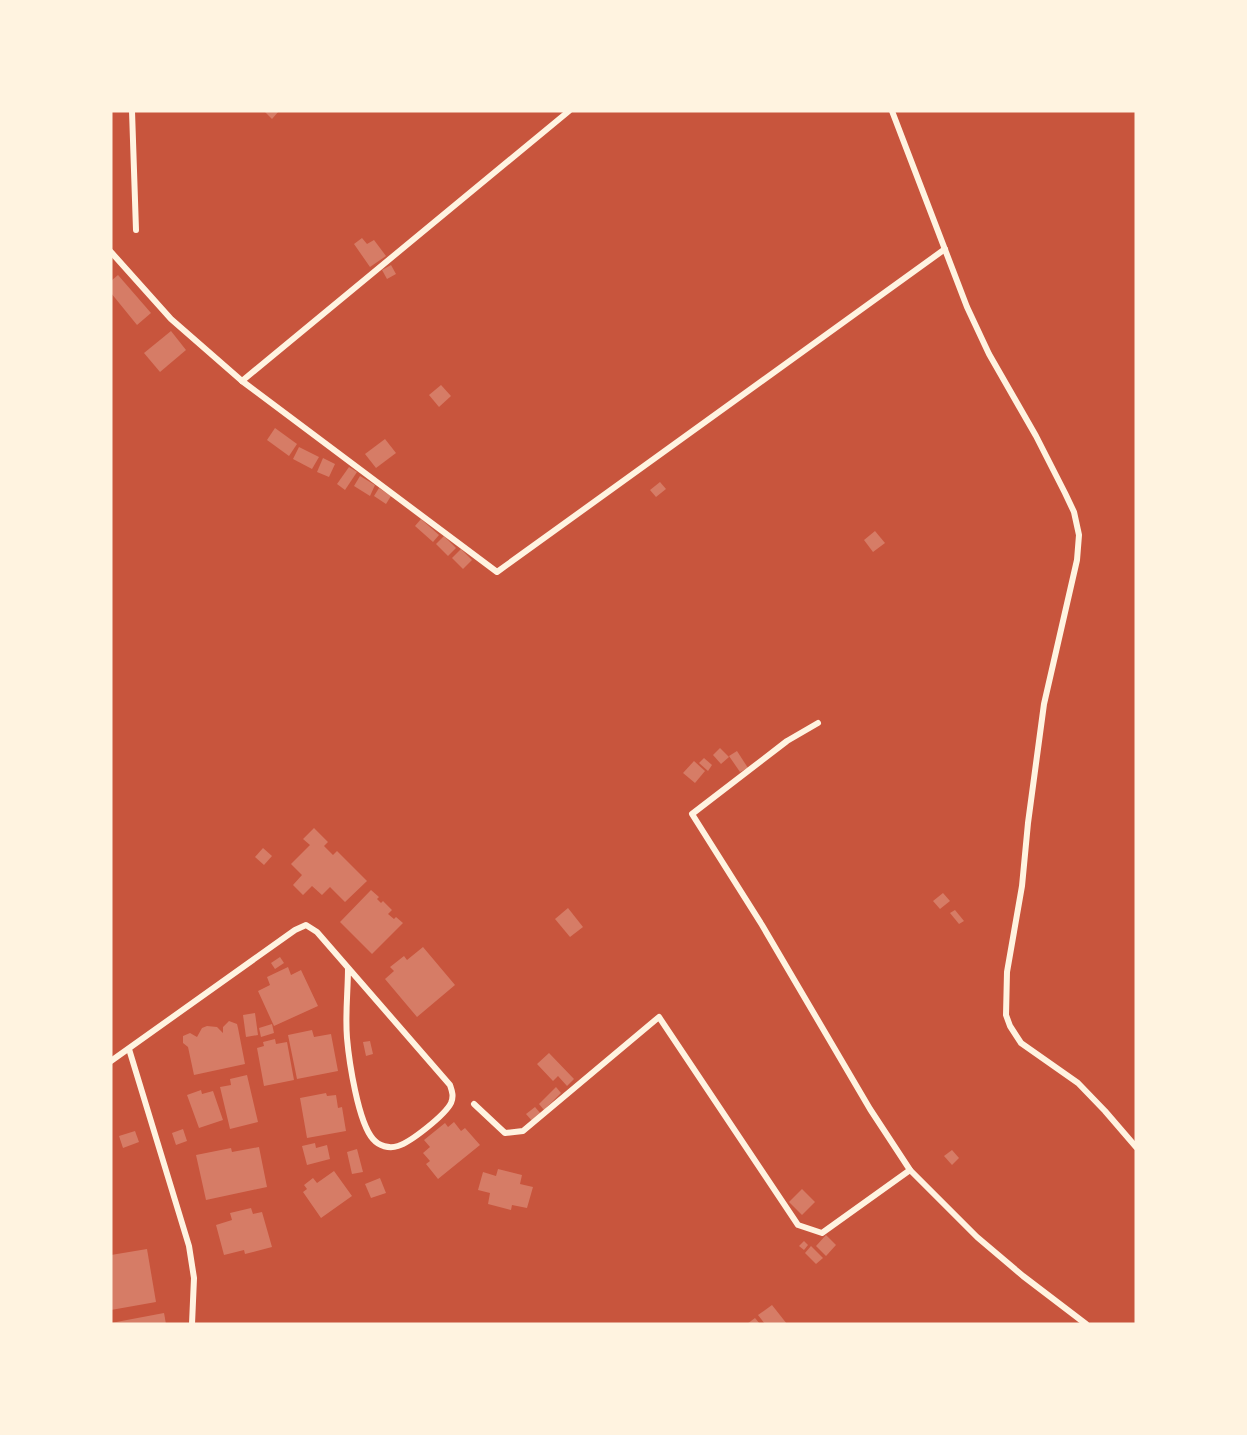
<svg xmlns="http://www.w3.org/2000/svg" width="1247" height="1435" font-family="'Space Grotesk',sans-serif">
	<rect width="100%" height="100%" fill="#c8553d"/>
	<g fill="#d67c66">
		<path d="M 264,111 L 279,111 L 272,119 Z"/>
		<path d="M 362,238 L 367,244 L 374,240 L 386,256 L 370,267 L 354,244 Z"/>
		<path d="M 391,265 L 396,274 L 387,279 L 382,270 Z"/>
		<path d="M 118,275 L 151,313 L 137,325 L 111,293 L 111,281 Z"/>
		<path d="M 171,331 L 186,350 L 160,372 L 144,353 Z"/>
		<path d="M 441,385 L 451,396 L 439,407 L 429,395 Z"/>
		<path d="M 275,428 L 297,444 L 289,456 L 267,440 Z"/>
		<path d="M 385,439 L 396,453 L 376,468 L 365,454 Z"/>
		<path d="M 299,447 L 319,457 L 312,469 L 293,459 Z"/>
		<path d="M 323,458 L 335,464 L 329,477 L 317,472 Z"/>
		<path d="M 349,467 L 357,472 L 345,490 L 337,484 Z"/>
		<path d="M 360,476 L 375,485 L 370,496 L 354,486 Z"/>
		<path d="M 660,482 L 666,489 L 656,497 L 650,490 Z"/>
		<path d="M 379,488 L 391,496 L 386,504 L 374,496 Z"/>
		<path d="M 421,519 L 439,535 L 433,542 L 415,526 Z"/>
		<path d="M 875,531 L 885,543 L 873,552 L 864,540 Z"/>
		<path d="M 444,536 L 456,548 L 448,556 L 436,544 Z"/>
		<path d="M 461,549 L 472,560 L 463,569 L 452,558 Z"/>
		<path d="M 720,748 L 729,757 L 721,764 L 713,755 Z"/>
		<path d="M 737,751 L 748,768 L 740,772 L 729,756 Z"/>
		<path d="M 704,758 L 712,765 L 708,771 L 699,763 Z"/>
		<path d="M 694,761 L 705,771 L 695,783 L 683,773 Z"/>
		<path d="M 314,828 L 328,842 L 324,846 L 333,855 L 337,851 L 367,881 L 345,902 L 330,887 L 322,895 L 312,886 L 303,895 L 293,885 L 302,875 L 291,864 L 310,845 L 303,839 Z"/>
		<path d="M 263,848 L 272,856 L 264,865 L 255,857 Z"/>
		<path d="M 371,890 L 379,897 L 377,899 L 381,903 L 383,901 L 392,910 L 388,914 L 394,919 L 396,917 L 403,923 L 372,954 L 340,922 Z"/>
		<path d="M 943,893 L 950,901 L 940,909 L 933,901 Z"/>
		<path d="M 568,908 L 583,927 L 570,937 L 555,919 Z"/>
		<path d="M 955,910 L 964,921 L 959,924 L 950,913 Z"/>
		<path d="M 423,947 L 455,985 L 417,1017 L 385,979 L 394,971 L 390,967 L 404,956 L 407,960 Z"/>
		<path d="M 280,957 L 284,963 L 275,969 L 271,963 Z"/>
		<path d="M 288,967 L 291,975 L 301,970 L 318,1006 L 274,1026 L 258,991 L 270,985 L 267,977 Z"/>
		<path d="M 255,1013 L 258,1035 L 246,1037 L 243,1015 Z"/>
		<path d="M 229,1021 L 237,1024 L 238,1028 L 245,1064 L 194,1075 L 188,1047 L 183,1043 L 183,1036 L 190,1033 L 197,1037 L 202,1028 L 207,1026 L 217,1027 L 223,1033 L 223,1027 Z"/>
		<path d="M 272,1024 L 274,1033 L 261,1037 L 259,1028 Z"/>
		<path d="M 312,1030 L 314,1037 L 331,1034 L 338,1071 L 297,1079 L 288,1035 Z"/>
		<path d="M 275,1039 L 276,1044 L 287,1042 L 294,1080 L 264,1086 L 257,1048 L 264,1046 L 263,1042 Z"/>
		<path d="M 370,1041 L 373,1054 L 366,1056 L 363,1042 Z"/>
		<path d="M 549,1053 L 574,1079 L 567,1086 L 558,1076 L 553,1081 L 537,1064 Z"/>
		<path d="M 247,1075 L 258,1122 L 230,1129 L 220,1087 L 231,1085 L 230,1079 Z"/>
		<path d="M 556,1087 L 561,1093 L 544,1110 L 539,1104 Z"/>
		<path d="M 201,1090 L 202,1094 L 213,1091 L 223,1120 L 199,1128 L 187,1095 Z"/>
		<path d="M 326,1093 L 327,1096 L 336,1095 L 338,1108 L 342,1107 L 346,1131 L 307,1138 L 300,1098 Z"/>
		<path d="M 535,1107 L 541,1114 L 533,1122 L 526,1114 Z"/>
		<path d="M 454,1122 L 461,1131 L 465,1128 L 480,1145 L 438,1179 L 426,1164 L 430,1161 L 423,1153 L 430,1147 L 424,1140 L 445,1123 L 448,1127 Z"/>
		<path d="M 183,1129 L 187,1141 L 176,1145 L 172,1133 Z"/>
		<path d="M 135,1131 L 139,1142 L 123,1148 L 119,1136 Z"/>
		<path d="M 315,1143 L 316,1148 L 327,1145 L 330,1159 L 307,1165 L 302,1146 Z"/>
		<path d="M 259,1147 L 267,1187 L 206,1200 L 196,1155 L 231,1148 L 232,1152 Z"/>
		<path d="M 357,1149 L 363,1172 L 352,1174 L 347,1152 Z"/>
		<path d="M 952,1150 L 959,1158 L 952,1165 L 944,1156 Z"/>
		<path d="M 498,1169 L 522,1175 L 520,1184 L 533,1187 L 527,1208 L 512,1205 L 511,1210 L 488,1204 L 490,1193 L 478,1190 L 483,1172 L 496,1176 Z"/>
		<path d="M 334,1171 L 352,1196 L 321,1218 L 303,1192 L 307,1189 L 304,1185 L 313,1178 L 317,1183 Z"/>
		<path d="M 380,1178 L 386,1193 L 371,1198 L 365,1184 Z"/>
		<path d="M 802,1189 L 815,1202 L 802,1215 L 789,1202 Z"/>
		<path d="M 251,1208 L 253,1214 L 262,1212 L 272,1247 L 245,1254 L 244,1250 L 224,1255 L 216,1225 L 232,1220 L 230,1213 Z"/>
		<path d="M 826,1235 L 836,1245 L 826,1256 L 816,1246 Z"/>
		<path d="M 804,1241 L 808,1245 L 804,1250 L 799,1246 Z"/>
		<path d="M 811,1246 L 823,1258 L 816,1264 L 805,1253 Z"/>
		<path d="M 147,1249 L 156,1302 L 111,1310 L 111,1255 Z"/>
		<path d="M 772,1305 L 787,1324 L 765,1324 L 758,1315 Z"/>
		<path d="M 164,1313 L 166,1324 L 112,1324 L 111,1323 Z"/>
		<path d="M 755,1318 L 760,1324 L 747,1324 Z"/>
	</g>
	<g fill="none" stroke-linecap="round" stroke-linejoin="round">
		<g stroke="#fff3e0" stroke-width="6">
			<path d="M 132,111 L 136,230"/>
			<path d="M 892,111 L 967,307 L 989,354 L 1036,436 L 1065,493 L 1074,512 L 1079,535 L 1077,560 L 1044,704 L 1028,823 L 1022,886 L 1007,972 L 1006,1015 L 1010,1026 L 1021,1043 L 1078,1083 L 1105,1111 L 1136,1147"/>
			<path d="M 111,252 L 171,319 L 242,381 L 497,572 L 945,249"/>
			<path d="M 242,381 L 569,111"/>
			<path d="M 818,723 L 787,741 L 692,814 L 762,925 L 870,1109 L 910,1170 L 977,1237 L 1023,1276 L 1086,1324"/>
			<path d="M 129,1049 L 189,1246 L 194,1278 L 192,1324"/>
			<path d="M 111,1061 L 295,930 L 306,925 L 317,932 L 450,1085 C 452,1091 454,1096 451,1103 C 445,1115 411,1142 398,1146 C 389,1149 379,1146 373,1139 C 358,1122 349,1061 347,1038 C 345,1015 348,991 348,968"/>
			<path d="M 474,1104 L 505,1133 L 523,1131 L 659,1017 L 798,1225 L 822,1233 L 910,1170"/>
		</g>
	</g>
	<rect width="1247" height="1435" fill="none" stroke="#fff3e0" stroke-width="225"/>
</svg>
